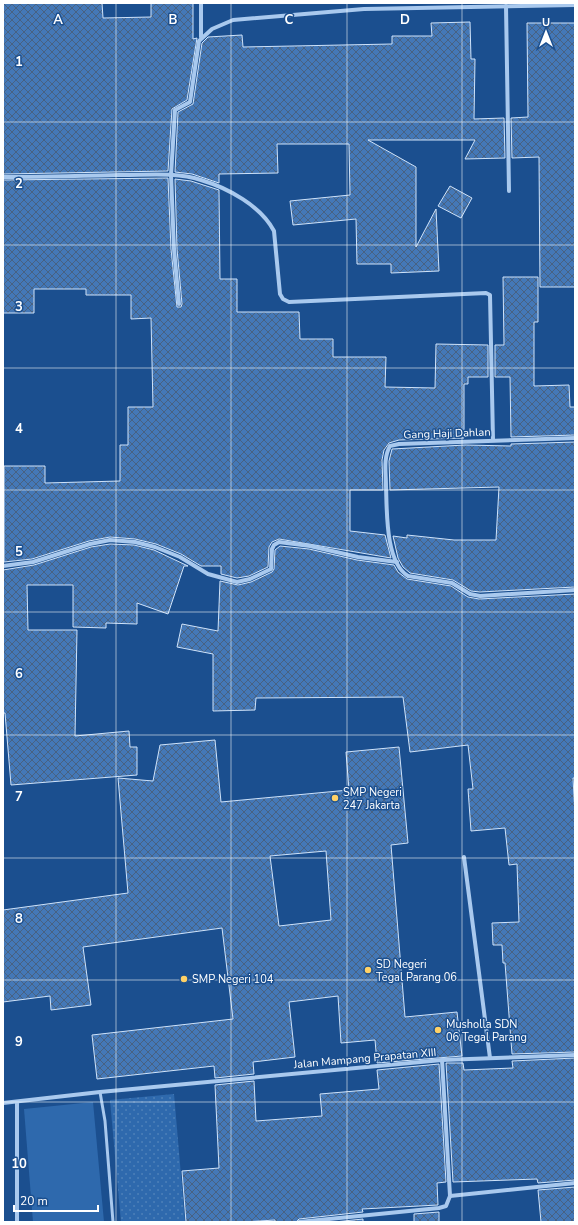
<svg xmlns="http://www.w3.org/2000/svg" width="578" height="1225" font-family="'Nunito Sans',sans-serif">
	<defs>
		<pattern id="grass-dots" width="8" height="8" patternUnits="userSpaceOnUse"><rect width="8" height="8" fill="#2e69ad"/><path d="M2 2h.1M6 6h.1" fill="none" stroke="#4d80b9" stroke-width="1.8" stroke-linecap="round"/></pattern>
		<pattern id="building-cross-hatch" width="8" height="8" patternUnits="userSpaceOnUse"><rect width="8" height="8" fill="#4478b7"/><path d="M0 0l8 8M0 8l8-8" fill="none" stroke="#486282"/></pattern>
	</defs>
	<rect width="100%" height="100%" fill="#1b4f8f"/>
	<path fill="url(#grass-dots)" d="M 174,1094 L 185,1222 L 121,1222 L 110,1100 Z"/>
	<path fill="#2e69ad" d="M 93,1102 L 104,1222 L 33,1222 L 24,1109 Z"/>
	<g fill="url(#building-cross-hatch)" stroke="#cfe3fa" fill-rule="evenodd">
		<path d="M 3,3 L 102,3 L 103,18 L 151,17 L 151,3 L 193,3 L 193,39 L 197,38 L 187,100 L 172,109 L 168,171 L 3,174 Z"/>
		<path d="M 470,22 L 471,59 L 475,59 L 474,119 L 504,118 L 505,158 L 465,159 L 475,140 L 368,140 L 416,167 L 416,247 L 436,209 L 439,271 L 391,273 L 391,264 L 357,264 L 356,219 L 293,225 L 290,201 L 350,195 L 349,144 L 277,144 L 278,173 L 219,174 L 219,183 L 192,174 L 175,172 L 178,112 L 193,104 L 202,43 L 208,37 L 242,35 L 243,47 L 392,44 L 392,36 L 432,36 L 431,23 Z"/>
		<path d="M 527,23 L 575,23 L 575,287 L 540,287 L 539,157 L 512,158 L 511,118 L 528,117 Z"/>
		<path d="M 168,178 L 171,249 L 177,307 L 181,307 L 182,304 L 177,249 L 175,179 L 191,181 L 219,190 L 220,279 L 237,279 L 237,312 L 299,312 L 300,339 L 333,339 L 333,357 L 386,357 L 385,387 L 435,388 L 436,344 L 488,345 L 488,377 L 468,377 L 468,384 L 464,384 L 464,438 L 399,440 L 389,443 L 384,450 L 382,460 L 383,490 L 350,490 L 350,531 L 385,535 L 391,558 L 279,539 L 272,542 L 269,547 L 268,567 L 249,576 L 237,578 L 221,574 L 221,566 L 201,566 L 181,554 L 156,544 L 135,539 L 110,537 L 89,541 L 32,559 L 4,562 L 4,466 L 45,466 L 45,483 L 120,481 L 120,445 L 128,445 L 128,407 L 153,407 L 151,318 L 131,319 L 131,295 L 86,295 L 86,289 L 34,289 L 34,313 L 3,313 L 3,180 Z"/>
		<path d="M 450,186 L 472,198 L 461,218 L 438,206 Z"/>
		<path d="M 503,277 L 538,277 L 538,322 L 534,322 L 534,386 L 569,385 L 570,407 L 575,407 L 575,435 L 511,437 L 510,377 L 495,377 L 495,345 L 504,345 Z"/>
		<path d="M 575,442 L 575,587 L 480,592 L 471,591 L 453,580 L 410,573 L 403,567 L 398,558 L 393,536 L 407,538 L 407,535 L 454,540 L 496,540 L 499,487 L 390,490 L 389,461 L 392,449 L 465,445 L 511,446 L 511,444 Z"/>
		<path d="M 110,544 L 134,545 L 154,550 L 188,566 L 184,566 L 168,614 L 137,603 L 137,624 L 106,623 L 106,628 L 73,627 L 73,585 L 27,585 L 28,630 L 77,630 L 75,736 L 129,731 L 130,747 L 137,747 L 137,775 L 11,785 L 5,713 L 3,713 L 3,570 L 34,565 L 91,547 Z"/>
		<path d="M 280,546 L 309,549 L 357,560 L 394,565 L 398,572 L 407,579 L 451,586 L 468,597 L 479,599 L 575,594 L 575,778 L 573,778 L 575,814 L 575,1052 L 512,1054 L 505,963 L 503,963 L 502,945 L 493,945 L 492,923 L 519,922 L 517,864 L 509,865 L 505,828 L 471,831 L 468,789 L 473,789 L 468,745 L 410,752 L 403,697 L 256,698 L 255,710 L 213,711 L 213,654 L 177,647 L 182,624 L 218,631 L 220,581 L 238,585 L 251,582 L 272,572 L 274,569 L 275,550 Z"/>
		<path d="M 215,740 L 221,802 L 349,790 L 346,752 L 399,747 L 408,843 L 391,845 L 405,1017 L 457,1012 L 462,1056 L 377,1063 L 375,1040 L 341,1043 L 338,996 L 289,1002 L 295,1057 L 253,1062 L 254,1074 L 215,1078 L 214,1066 L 97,1079 L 92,1035 L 233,1019 L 222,928 L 83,947 L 91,1005 L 51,1010 L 50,996 L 3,1002 L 3,910 L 128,893 L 118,778 L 153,781 L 160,745 ZM 326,851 L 331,920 L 279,926 L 270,856 Z"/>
		<path d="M 575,1058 L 575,1180 L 538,1183 L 537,1179 L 453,1182 L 446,1063 L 463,1063 L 464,1070 L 513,1068 L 512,1061 Z"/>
		<path d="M 439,1064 L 446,1182 L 437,1183 L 438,1205 L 362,1209 L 363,1212 L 299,1219 L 296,1222 L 275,1222 L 275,1220 L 243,1222 L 186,1222 L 182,1171 L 219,1168 L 215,1085 L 254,1081 L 256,1121 L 322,1116 L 320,1094 L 379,1089 L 377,1070 Z"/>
		<path d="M 575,1187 L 575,1222 L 541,1222 L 538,1190 Z"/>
		<path d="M 439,1212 L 439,1222 L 414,1222 L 414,1214 Z"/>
		<path d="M 363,1219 L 363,1222 L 334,1222 Z"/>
	</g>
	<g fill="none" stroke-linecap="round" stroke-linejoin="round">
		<path stroke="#a9c9ee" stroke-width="3" d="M 100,1092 L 105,1121 L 113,1222"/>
		<g stroke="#a9c9ee" stroke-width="4">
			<path d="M 201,3 L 201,37"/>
			<path d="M 506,6 L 509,191"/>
			<path d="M 3,177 C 43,177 82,176 122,175 C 148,175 176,172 201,180 C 228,188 261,206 274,231 L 280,294 L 283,299 L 289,302 L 486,293 L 490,295 L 493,440"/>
			<path d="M 179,304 L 174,249 L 171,175 L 175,110 L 190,102 L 199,41 L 212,29 L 233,20 L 364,9 L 575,5"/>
			<path d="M 575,438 L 399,444 L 390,446 C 383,458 386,473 386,486 C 387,510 385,562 408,576 L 452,583 L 470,594 L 480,596 L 575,590"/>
			<path d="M 3,566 L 33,562 L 90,544 L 110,540 L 135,542 L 155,547 L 180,557 L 208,574 L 237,582 L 250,579 L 271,569 L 272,549 L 274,545 L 279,542 L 310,546 L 358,557 L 397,562"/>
			<path d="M 464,857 L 490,1058"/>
			<path d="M 442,1060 L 575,1055"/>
			<path d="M 3,1103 L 100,1092 L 442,1060 L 450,1196 L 446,1206 L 439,1208 L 299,1222"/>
			<path d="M 450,1196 L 575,1183"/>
			<path d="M 17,1222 L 17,1102"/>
		</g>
	</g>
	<path fill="none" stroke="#fff" stroke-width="1" stroke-opacity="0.55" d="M 116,3 L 116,1222M 231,3 L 231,1222M 347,3 L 347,1222M 462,3 L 462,1222M 3,122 L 575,122M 3,245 L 575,245M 3,368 L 575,368M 3,490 L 575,490M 3,612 L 575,612M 3,735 L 575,735M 3,858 L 575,858M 3,980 L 575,980M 3,1102 L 575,1102"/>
	<g fill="#ffd166" stroke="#1b4f8f" stroke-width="1.5">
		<circle cx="335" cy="798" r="4"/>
		<circle cx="368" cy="970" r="4"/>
		<circle cx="184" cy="979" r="4"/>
		<circle cx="438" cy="1030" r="4"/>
	</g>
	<g text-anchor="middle" stroke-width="3" stroke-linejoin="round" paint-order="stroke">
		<g font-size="11" fill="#fff" stroke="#1b4f8f">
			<text transform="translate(447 433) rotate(-2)" y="4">Gang Haji Dahlan</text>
			<text transform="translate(365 1058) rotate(-5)" y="4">Jalan Mampang Prapatan XIII</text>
		</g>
		<g font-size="11" fill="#fff" stroke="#1b4f8f" text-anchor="start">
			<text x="343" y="796">SMP Negeri<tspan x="343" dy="13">247 Jakarta</tspan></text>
			<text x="376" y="968">SD Negeri<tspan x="376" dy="13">Tegal Parang 06</tspan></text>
			<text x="192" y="983">SMP Negeri 104</text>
			<text x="446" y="1028">Musholla SDN<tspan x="446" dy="13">06 Tegal Parang</tspan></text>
		</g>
	</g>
	<g font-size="13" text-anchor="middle" font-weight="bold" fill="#fff" stroke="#1b4f8f" stroke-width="3" stroke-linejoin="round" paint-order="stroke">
		<text x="58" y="24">A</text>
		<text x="173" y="24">B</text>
		<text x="289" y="24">C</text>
		<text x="405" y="24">D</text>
		<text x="19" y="66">1</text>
		<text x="19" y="188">2</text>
		<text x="19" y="311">3</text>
		<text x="19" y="433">4</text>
		<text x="19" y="556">5</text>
		<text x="19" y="678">6</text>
		<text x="19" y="801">7</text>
		<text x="19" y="923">8</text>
		<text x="19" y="1046">9</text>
		<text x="19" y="1168">10</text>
	</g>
	<rect width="578" height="1225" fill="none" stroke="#ffffff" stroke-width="8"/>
	<g transform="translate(546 32)" stroke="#1b4f8f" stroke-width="3" paint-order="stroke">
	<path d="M0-3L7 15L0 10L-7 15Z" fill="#ffffff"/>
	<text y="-6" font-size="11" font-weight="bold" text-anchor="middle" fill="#ffffff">U</text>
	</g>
	<path d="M14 1205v6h84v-6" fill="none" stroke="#ffffff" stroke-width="2"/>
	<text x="20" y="1205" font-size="12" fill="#ffffff" stroke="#1b4f8f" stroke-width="3" paint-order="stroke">20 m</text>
</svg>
